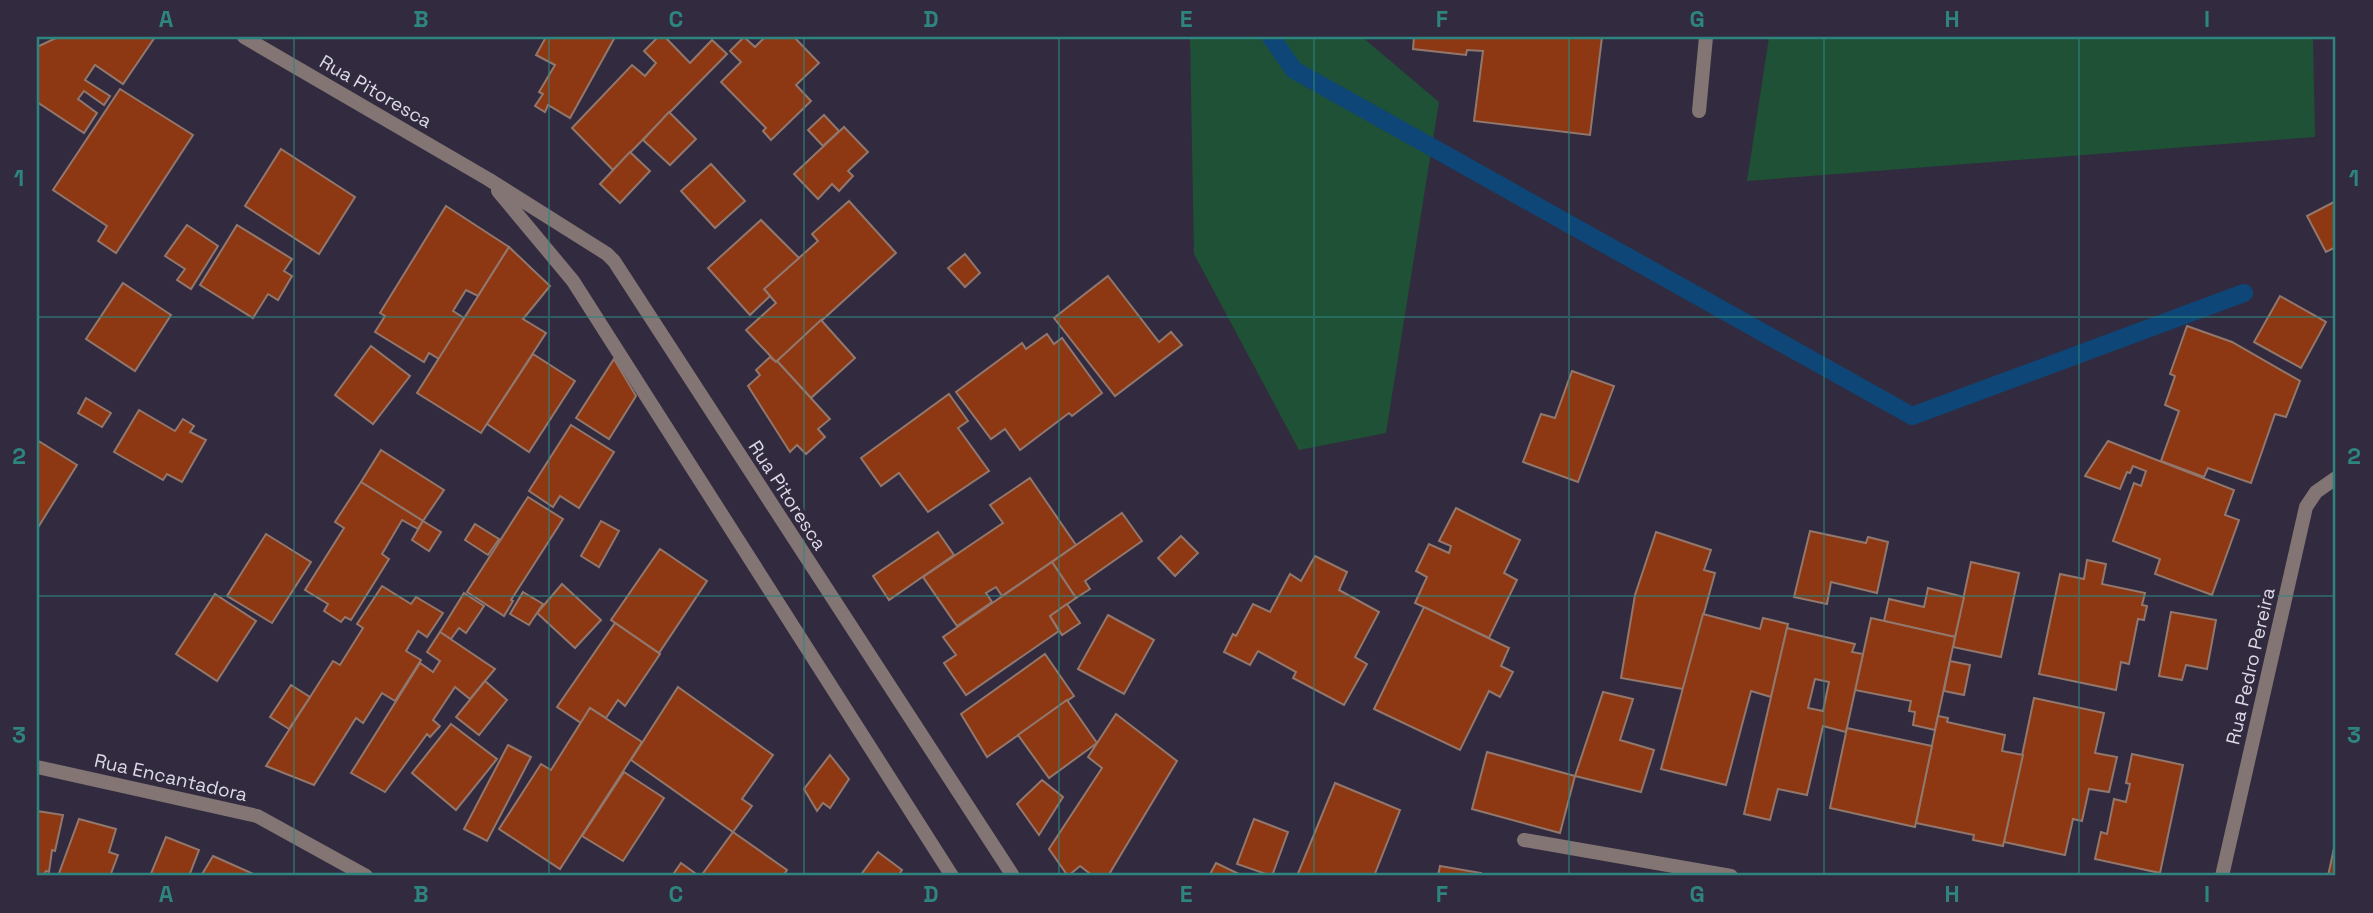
<svg xmlns="http://www.w3.org/2000/svg" width="2373" height="913" font-family="'Space Grotesk',sans-serif">
	<rect width="100%" height="100%" fill="#322b3f"/>
	<g fill="#1e5135">
		<path d="M 1190,37 L 1362,37 L 1439,102 L 1386,433 L 1299,450 L 1194,254 Z"/>
		<path d="M 1769,37 L 2313,37 L 2315,137 L 1747,181 Z"/>
	</g>
	<g fill="none" stroke-linecap="round" stroke-linejoin="round">
		<path stroke="#0d4677" stroke-width="18" d="M 1271,37 L 1294,70 L 1912,416 L 2244,293"/>
	</g>
	<g fill="#8d3813" stroke="#92776d" stroke-width="2" fill-rule="evenodd">
		<path d="M 58,37 L 155,37 L 123,84 L 95,65 L 85,80 L 110,96 L 104,105 L 84,91 L 78,99 L 97,113 L 84,133 L 37,102 L 37,47 Z"/>
		<path d="M 546,37 L 615,37 L 570,118 L 548,105 L 545,112 L 535,106 L 543,94 L 539,92 L 555,65 L 536,55 Z"/>
		<path d="M 658,37 L 665,37 L 690,63 L 712,40 L 727,54 L 613,170 L 572,128 L 632,65 L 645,76 L 656,63 L 644,51 Z"/>
		<path d="M 744,37 L 755,47 L 765,37 L 794,37 L 819,63 L 796,85 L 811,101 L 771,140 L 763,131 L 766,128 L 721,82 L 741,62 L 730,51 Z"/>
		<path d="M 1414,37 L 1602,37 L 1590,135 L 1474,121 L 1483,51 L 1467,50 L 1466,55 L 1413,49 Z"/>
		<path d="M 120,89 L 193,135 L 116,253 L 98,241 L 107,226 L 53,190 Z"/>
		<path d="M 669,112 L 696,139 L 670,165 L 643,140 Z"/>
		<path d="M 824,115 L 839,131 L 823,146 L 808,130 Z"/>
		<path d="M 844,127 L 868,152 L 848,171 L 853,176 L 839,191 L 832,184 L 818,199 L 794,174 Z"/>
		<path d="M 281,149 L 355,197 L 319,254 L 245,206 Z"/>
		<path d="M 630,152 L 650,171 L 620,203 L 600,184 Z"/>
		<path d="M 711,164 L 745,201 L 715,228 L 681,191 Z"/>
		<path d="M 849,201 L 896,253 L 776,362 L 746,330 L 776,303 L 764,289 L 818,241 L 812,234 Z"/>
		<path d="M 2336,201 L 2336,247 L 2326,252 L 2307,216 Z"/>
		<path d="M 446,206 L 509,247 L 478,296 L 466,290 L 453,311 L 464,318 L 439,359 L 429,353 L 424,362 L 375,332 L 385,316 L 380,313 Z"/>
		<path d="M 761,220 L 799,258 L 764,289 L 770,296 L 750,315 L 708,268 Z"/>
		<path d="M 187,225 L 218,246 L 191,289 L 177,280 L 185,269 L 165,256 Z"/>
		<path d="M 237,225 L 292,259 L 284,271 L 292,276 L 278,300 L 268,294 L 253,318 L 200,285 Z"/>
		<path d="M 509,247 L 550,286 L 523,319 L 546,333 L 481,433 L 417,393 Z"/>
		<path d="M 965,254 L 980,273 L 965,287 L 948,268 Z"/>
		<path d="M 1108,276 L 1159,342 L 1171,332 L 1182,345 L 1115,396 L 1054,318 Z"/>
		<path d="M 123,283 L 171,315 L 135,371 L 86,339 Z"/>
		<path d="M 2280,296 L 2326,322 L 2301,368 L 2254,342 Z"/>
		<path d="M 821,320 L 855,358 L 811,398 L 777,361 Z"/>
		<path d="M 2187,326 L 2232,342 L 2300,381 L 2286,417 L 2275,414 L 2251,483 L 2208,468 L 2204,477 L 2161,461 L 2179,411 L 2165,405 L 2175,376 L 2170,374 Z"/>
		<path d="M 1047,334 L 1054,344 L 1062,338 L 1102,393 L 1072,416 L 1069,413 L 1020,450 L 1005,429 L 991,439 L 956,392 L 1022,343 L 1026,349 Z"/>
		<path d="M 371,346 L 410,376 L 373,424 L 335,395 Z"/>
		<path d="M 533,354 L 575,381 L 529,452 L 487,424 Z"/>
		<path d="M 770,357 L 776,362 L 777,361 L 830,419 L 818,429 L 825,437 L 806,454 L 797,445 L 790,452 L 748,386 L 760,375 L 756,370 Z"/>
		<path d="M 614,359 L 636,396 L 609,439 L 576,418 Z"/>
		<path d="M 1572,371 L 1614,386 L 1578,482 L 1523,462 L 1541,414 L 1555,418 Z"/>
		<path d="M 949,394 L 968,421 L 958,428 L 989,471 L 928,512 L 899,473 L 881,486 L 861,458 Z"/>
		<path d="M 86,398 L 111,413 L 102,427 L 78,413 Z"/>
		<path d="M 139,410 L 175,431 L 183,419 L 194,426 L 190,432 L 206,440 L 182,482 L 167,474 L 163,480 L 114,452 Z"/>
		<path d="M 571,425 L 614,452 L 579,508 L 560,496 L 553,507 L 529,491 Z"/>
		<path d="M 37,440 L 77,465 L 37,529 Z"/>
		<path d="M 2108,441 L 2234,490 L 2225,515 L 2239,520 L 2212,595 L 2155,574 L 2160,559 L 2113,541 L 2134,483 L 2141,486 L 2146,471 L 2133,466 L 2130,473 L 2127,472 L 2120,489 L 2085,476 Z"/>
		<path d="M 381,450 L 444,490 L 423,521 L 361,482 Z"/>
		<path d="M 1030,478 L 1076,545 L 1002,596 L 996,587 L 986,593 L 992,602 L 957,626 L 923,577 L 1003,523 L 990,505 Z"/>
		<path d="M 361,482 L 423,521 L 418,529 L 402,520 L 382,554 L 389,559 L 351,620 L 345,617 L 341,622 L 324,611 L 328,604 L 305,590 L 344,528 L 335,522 Z"/>
		<path d="M 528,497 L 563,519 L 511,600 L 513,601 L 504,616 L 467,592 Z"/>
		<path d="M 1456,508 L 1520,540 L 1504,573 L 1517,580 L 1489,638 L 1415,603 L 1427,577 L 1416,571 L 1429,544 L 1449,553 L 1451,546 L 1439,541 Z"/>
		<path d="M 1122,513 L 1142,541 L 1085,581 L 1090,589 L 1076,598 L 1052,562 Z"/>
		<path d="M 423,521 L 441,532 L 429,551 L 412,540 Z"/>
		<path d="M 601,521 L 619,531 L 599,567 L 581,556 Z"/>
		<path d="M 475,524 L 499,539 L 488,555 L 465,540 Z"/>
		<path d="M 1810,531 L 1866,543 L 1868,537 L 1888,542 L 1877,593 L 1831,582 L 1827,604 L 1794,597 Z"/>
		<path d="M 938,532 L 954,555 L 889,600 L 873,576 Z"/>
		<path d="M 1656,532 L 1711,550 L 1704,570 L 1715,573 L 1683,689 L 1621,678 L 1635,595 Z"/>
		<path d="M 266,534 L 311,562 L 272,623 L 227,596 Z"/>
		<path d="M 1181,536 L 1198,553 L 1175,576 L 1158,558 Z"/>
		<path d="M 660,549 L 707,581 L 659,653 L 611,620 Z"/>
		<path d="M 1315,556 L 1347,572 L 1339,590 L 1379,612 L 1355,657 L 1367,664 L 1344,705 L 1293,678 L 1296,672 L 1258,651 L 1250,665 L 1224,652 L 1233,634 L 1236,636 L 1253,604 L 1270,612 L 1290,574 L 1301,581 Z"/>
		<path d="M 2087,560 L 2106,564 L 2102,584 L 2145,593 L 2142,605 L 2147,606 L 2144,620 L 2138,619 L 2129,664 L 2121,662 L 2116,690 L 2039,674 L 2060,574 L 2084,579 Z"/>
		<path d="M 1052,562 L 1076,598 L 1050,616 L 1059,631 L 966,695 L 944,663 L 956,655 L 943,637 Z"/>
		<path d="M 1971,562 L 2019,573 L 2001,657 L 1953,647 Z"/>
		<path d="M 562,584 L 601,620 L 575,648 L 537,613 Z"/>
		<path d="M 382,586 L 411,604 L 416,597 L 443,613 L 427,637 L 418,631 L 406,651 L 421,660 L 395,701 L 382,693 L 363,723 L 356,718 L 314,785 L 266,766 L 333,661 L 340,665 L 363,628 L 357,624 Z"/>
		<path d="M 1928,588 L 1964,597 L 1955,637 L 1884,621 L 1889,599 L 1924,607 Z"/>
		<path d="M 523,592 L 543,604 L 529,625 L 510,614 Z"/>
		<path d="M 464,593 L 484,606 L 466,633 L 459,628 L 451,639 L 440,632 Z"/>
		<path d="M 215,594 L 256,621 L 217,681 L 176,654 Z"/>
		<path d="M 1067,604 L 1080,623 L 1062,635 L 1050,616 Z"/>
		<path d="M 1424,607 L 1509,648 L 1501,666 L 1513,672 L 1500,697 L 1489,691 L 1460,750 L 1374,709 Z"/>
		<path d="M 2171,612 L 2216,620 L 2207,669 L 2186,665 L 2182,680 L 2159,676 Z"/>
		<path d="M 1703,614 L 1760,629 L 1763,618 L 1788,624 L 1771,697 L 1751,691 L 1726,785 L 1661,769 Z"/>
		<path d="M 1108,615 L 1154,640 L 1124,694 L 1078,669 Z"/>
		<path d="M 1871,618 L 1955,637 L 1935,730 L 1913,725 L 1915,712 L 1909,711 L 1911,701 L 1855,690 Z"/>
		<path d="M 615,623 L 660,654 L 625,706 L 618,700 L 606,718 L 590,708 L 581,723 L 557,707 Z"/>
		<path d="M 1787,628 L 1855,644 L 1852,652 L 1863,654 L 1846,732 L 1823,726 L 1807,795 L 1778,789 L 1770,820 L 1744,814 ZM 1815,679 L 1829,682 L 1823,711 L 1808,708 Z"/>
		<path d="M 440,632 L 495,669 L 470,699 L 455,687 L 433,720 L 440,726 L 430,737 L 427,734 L 385,792 L 351,773 L 420,663 L 433,672 L 440,661 L 427,652 Z"/>
		<path d="M 1045,654 L 1074,696 L 987,757 L 961,714 Z"/>
		<path d="M 1950,661 L 1970,665 L 1964,695 L 1944,691 Z"/>
		<path d="M 485,681 L 507,700 L 479,735 L 456,717 Z"/>
		<path d="M 291,685 L 310,697 L 289,729 L 270,717 Z"/>
		<path d="M 678,687 L 773,755 L 742,799 L 752,806 L 733,832 L 631,760 Z"/>
		<path d="M 1603,692 L 1633,699 L 1620,740 L 1654,750 L 1641,792 L 1575,776 Z"/>
		<path d="M 2034,698 L 2104,713 L 2095,753 L 2117,757 L 2109,792 L 2089,789 L 2082,821 L 2073,819 L 2065,855 L 2004,842 Z"/>
		<path d="M 1067,700 L 1097,743 L 1049,778 L 1018,735 Z"/>
		<path d="M 590,708 L 642,742 L 560,869 L 499,829 L 541,764 L 551,770 Z"/>
		<path d="M 1116,714 L 1177,761 L 1108,876 L 1093,876 L 1080,866 L 1068,876 L 1049,849 L 1102,768 L 1088,757 Z"/>
		<path d="M 1938,716 L 1948,718 L 1947,722 L 2005,735 L 2002,751 L 2023,755 L 2003,846 L 1973,840 L 1974,835 L 1916,823 Z"/>
		<path d="M 451,724 L 497,759 L 456,810 L 412,773 Z"/>
		<path d="M 1847,728 L 1932,746 L 1915,827 L 1830,808 Z"/>
		<path d="M 508,745 L 531,757 L 487,841 L 464,829 Z"/>
		<path d="M 1487,752 L 1575,776 L 1560,833 L 1472,809 Z"/>
		<path d="M 2132,754 L 2183,765 L 2160,873 L 2095,859 L 2101,832 L 2107,834 L 2114,799 L 2126,802 L 2130,784 L 2126,783 Z"/>
		<path d="M 830,755 L 849,779 L 830,808 L 823,803 L 817,811 L 804,789 Z"/>
		<path d="M 624,772 L 664,798 L 623,861 L 582,836 Z"/>
		<path d="M 1042,780 L 1063,797 L 1039,835 L 1017,804 Z"/>
		<path d="M 1335,783 L 1400,810 L 1374,876 L 1297,876 Z"/>
		<path d="M 37,811 L 63,815 L 55,851 L 52,850 L 49,872 L 46,871 L 43,876 L 37,876 Z"/>
		<path d="M 79,819 L 116,829 L 109,852 L 118,855 L 110,876 L 58,876 Z"/>
		<path d="M 1254,819 L 1288,832 L 1272,876 L 1237,864 Z"/>
		<path d="M 733,832 L 787,870 L 783,876 L 701,876 Z"/>
		<path d="M 166,837 L 199,850 L 189,876 L 150,876 Z"/>
		<path d="M 2336,839 L 2336,876 L 2328,876 Z"/>
		<path d="M 878,852 L 902,870 L 898,876 L 860,876 Z"/>
		<path d="M 213,856 L 258,876 L 201,876 Z"/>
		<path d="M 681,863 L 699,876 L 672,876 Z"/>
		<path d="M 1216,863 L 1243,876 L 1209,876 Z"/>
		<path d="M 1440,866 L 1481,873 L 1481,876 L 1438,876 Z"/>
	</g>
	<g fill="none" stroke-linecap="round" stroke-linejoin="round">
		<path stroke="#827574" stroke-width="14" d="M 2222,876 L 2306,507 L 2316,492 L 2336,478"/>
		<g stroke="#827574" stroke-width="14">
			<path d="M 244,37 L 488,179 L 607,254 L 614,261 L 1013,876"/>
			<path d="M 1699,111 L 1706,37"/>
			<path d="M 498,191 L 573,281 L 952,876"/>
			<path d="M 37,767 L 257,816 L 366,876"/>
			<path d="M 1524,840 L 1731,876"/>
		</g>
	</g>
	<path fill="none" stroke="#2e8580" stroke-width="2" stroke-opacity="0.55" d="M 294,37 L 294,876M 549,37 L 549,876M 804,37 L 804,876M 1059,37 L 1059,876M 1314,37 L 1314,876M 1569,37 L 1569,876M 1824,37 L 1824,876M 2079,37 L 2079,876M 37,317 L 2336,317M 37,596 L 2336,596"/>
	<g text-anchor="middle" stroke-width="7" stroke-linejoin="round" paint-order="stroke">
		<g font-size="19" fill="#dcd9e6" stroke="#322b3f">
			<text transform="translate(376 91) rotate(30)" y="7">Rua Pitoresca</text>
			<text transform="translate(788 495) rotate(57)" y="7">Rua Pitoresca</text>
			<text transform="translate(2250 666) rotate(-77)" y="7">Rua Pedro Pereira</text>
			<text transform="translate(171 777) rotate(13)" y="7">Rua Encantadora</text>
		</g>
	</g>
	<rect width="2373" height="913" fill="none" stroke="#322b3f" stroke-width="77"/>
	<rect x="38" y="38" width="2296" height="836" fill="none" stroke="#2e8580" stroke-width="2.5"/>
	<g font-size="23" text-anchor="middle" font-weight="bold" fill="#2e8580">
		<text x="166" y="27">A</text>
		<text x="421" y="27">B</text>
		<text x="676" y="27">C</text>
		<text x="931" y="27">D</text>
		<text x="1186" y="27">E</text>
		<text x="1442" y="27">F</text>
		<text x="1697" y="27">G</text>
		<text x="1952" y="27">H</text>
		<text x="2207" y="27">I</text>
		<text x="19" y="186">1</text>
		<text x="2354" y="186">1</text>
		<text x="19" y="464">2</text>
		<text x="2354" y="464">2</text>
		<text x="19" y="743">3</text>
		<text x="2354" y="743">3</text>
		<text x="166" y="902">A</text>
		<text x="421" y="902">B</text>
		<text x="676" y="902">C</text>
		<text x="931" y="902">D</text>
		<text x="1186" y="902">E</text>
		<text x="1442" y="902">F</text>
		<text x="1697" y="902">G</text>
		<text x="1952" y="902">H</text>
		<text x="2207" y="902">I</text>
	</g>
</svg>
